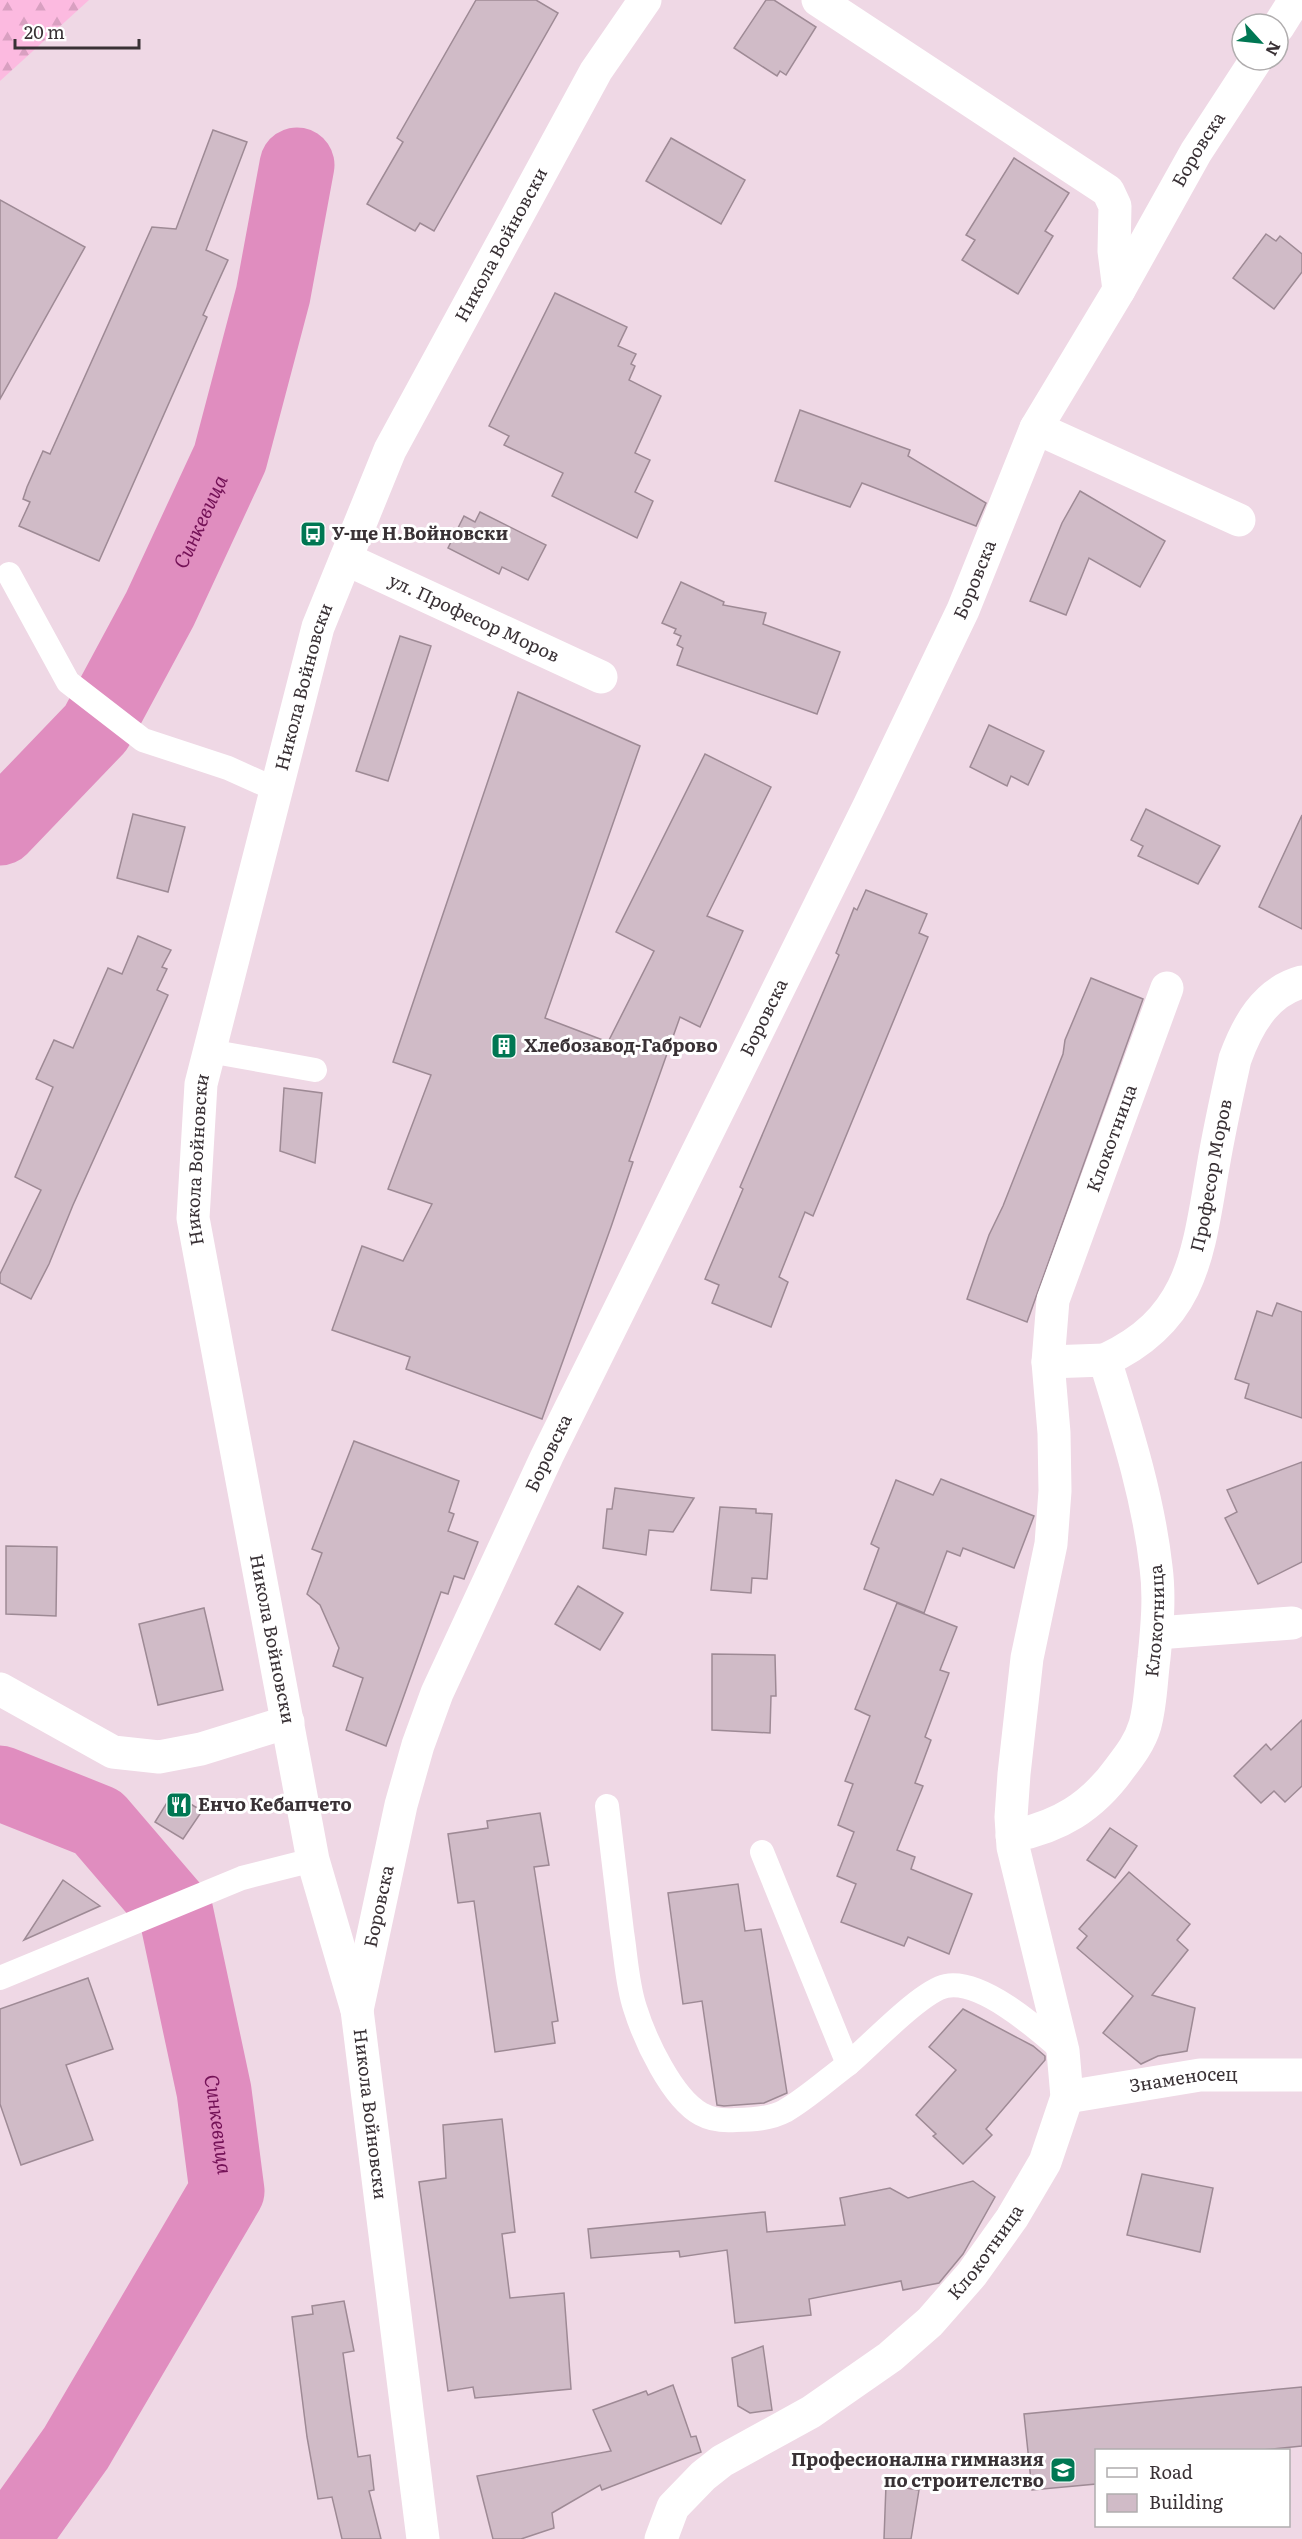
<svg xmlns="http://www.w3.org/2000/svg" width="1302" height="2539" font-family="Literata,serif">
	<defs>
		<pattern id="forest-firs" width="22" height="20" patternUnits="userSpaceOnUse" patternTransform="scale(1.5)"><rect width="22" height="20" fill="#fcbae0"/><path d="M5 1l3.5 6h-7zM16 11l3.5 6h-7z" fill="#d9a0c1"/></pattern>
	</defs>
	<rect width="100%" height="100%" fill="#efd8e5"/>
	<path fill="url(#forest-firs)" d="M 0,0 L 89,0 L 0,81 Z"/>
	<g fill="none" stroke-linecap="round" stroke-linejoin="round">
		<g stroke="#e08dbf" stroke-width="75">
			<path id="s1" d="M 0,828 L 96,728 L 160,609 L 230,458 L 273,295 L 297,165"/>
			<path id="s2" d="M 0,1783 L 98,1822 L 176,1913 L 214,2091 L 227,2191 L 76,2448 L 11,2539"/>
		</g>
	</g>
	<g fill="#d0bbc7" stroke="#9e8a95" stroke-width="1.5">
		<path d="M 476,0 L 536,0 L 558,13 L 434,231 L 420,223 L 415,231 L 367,204 L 403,142 L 397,138 Z"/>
		<path d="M 766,0 L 774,0 L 816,27 L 786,75 L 780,71 L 777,76 L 734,48 Z"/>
		<path d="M 213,130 L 247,142 L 206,250 L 228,260 L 203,315 L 207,317 L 99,561 L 19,526 L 30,502 L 23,499 L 27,487 L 43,451 L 50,454 L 152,227 L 176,229 Z"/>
		<path d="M 671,138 L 745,180 L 721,224 L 646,181 Z"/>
		<path d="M 1014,158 L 1069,193 L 1045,231 L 1053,236 L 1018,294 L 962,260 L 975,240 L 966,235 Z"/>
		<path d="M 0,200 L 85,247 L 0,399 Z"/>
		<path d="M 1266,234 L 1276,241 L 1280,236 L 1302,254 L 1302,272 L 1274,309 L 1233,278 Z"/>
		<path d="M 555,293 L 627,327 L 618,346 L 636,354 L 631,364 L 635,366 L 629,380 L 661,396 L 635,453 L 650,460 L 635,492 L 653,501 L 637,538 L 552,496 L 563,473 L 504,445 L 509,436 L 489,426 Z"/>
		<path d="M 800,410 L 910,450 L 908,456 L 986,503 L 976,526 L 862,483 L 850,507 L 775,481 Z"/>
		<path d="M 1080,491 L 1165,541 L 1140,587 L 1089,558 L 1066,615 L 1030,601 L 1062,523 Z"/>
		<path d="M 480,512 L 546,545 L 528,580 L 502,567 L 499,574 L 448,548 L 464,516 L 475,522 Z"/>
		<path d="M 681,582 L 724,602 L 723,605 L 766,613 L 763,624 L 840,652 L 817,714 L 677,665 L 683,648 L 677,645 L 681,636 L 674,633 L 676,629 L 662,623 Z"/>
		<path d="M 400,636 L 431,646 L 388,781 L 356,771 Z"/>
		<path d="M 518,692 L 640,746 L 545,1018 L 608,1042 L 654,951 L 616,932 L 705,754 L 771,787 L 707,916 L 743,931 L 700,1027 L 680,1017 L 629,1161 L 633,1162 L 611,1227 L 542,1419 L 406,1369 L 410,1357 L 332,1330 L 362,1246 L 403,1261 L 432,1204 L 388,1189 L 431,1075 L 393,1062 Z"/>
		<path d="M 989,725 L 1044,751 L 1028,785 L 1011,776 L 1007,786 L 970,767 Z"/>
		<path d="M 1146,809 L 1220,846 L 1198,884 L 1138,856 L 1143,846 L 1131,840 Z"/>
		<path d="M 133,814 L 185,827 L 168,892 L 117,878 Z"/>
		<path d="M 1302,815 L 1302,929 L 1259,907 Z"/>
		<path d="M 866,890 L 927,914 L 919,933 L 928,937 L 813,1216 L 805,1212 L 779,1277 L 788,1282 L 771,1327 L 712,1303 L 719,1285 L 705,1279 L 743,1189 L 740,1187 L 839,955 L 836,953 L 854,908 L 857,910 Z"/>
		<path d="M 138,936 L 171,950 L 162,967 L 167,969 L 157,990 L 168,995 L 73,1205 L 49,1264 L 31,1299 L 0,1283 L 0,1274 L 41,1190 L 15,1177 L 53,1087 L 36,1079 L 54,1040 L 73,1048 L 108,968 L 122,974 Z"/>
		<path d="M 1091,978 L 1143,999 L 1027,1322 L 967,1299 L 989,1235 L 1003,1206 L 1063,1054 L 1065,1040 Z"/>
		<path d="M 284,1088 L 322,1093 L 315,1163 L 280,1151 Z"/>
		<path d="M 1277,1303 L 1302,1312 L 1302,1418 L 1245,1398 L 1249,1384 L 1235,1379 L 1257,1311 L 1272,1316 Z"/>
		<path d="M 354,1441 L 459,1481 L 449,1512 L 454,1514 L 448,1531 L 478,1542 L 464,1579 L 454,1576 L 448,1594 L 441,1592 L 386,1746 L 346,1730 L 363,1678 L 333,1666 L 339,1648 L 320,1605 L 307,1594 L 322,1553 L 312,1549 Z"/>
		<path d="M 1302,1462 L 1302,1562 L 1258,1584 L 1225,1518 L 1237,1512 L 1227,1490 Z"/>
		<path d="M 941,1479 L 1034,1516 L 1014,1568 L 963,1548 L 960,1556 L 947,1551 L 924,1613 L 864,1589 L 879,1548 L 871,1544 L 896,1480 L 933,1495 Z"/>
		<path d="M 615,1488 L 669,1495 L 694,1498 L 673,1532 L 649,1530 L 646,1555 L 603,1548 L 607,1509 L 612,1509 Z"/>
		<path d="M 720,1507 L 756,1509 L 756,1513 L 772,1514 L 767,1579 L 752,1578 L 751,1593 L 711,1590 Z"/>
		<path d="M 6,1546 L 57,1547 L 56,1616 L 6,1614 Z"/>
		<path d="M 578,1586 L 623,1613 L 600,1650 L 555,1624 Z"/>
		<path d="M 897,1603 L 957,1627 L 940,1670 L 949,1673 L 925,1737 L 931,1740 L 915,1783 L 923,1786 L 897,1850 L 915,1857 L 911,1869 L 972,1894 L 949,1954 L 908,1937 L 904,1946 L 841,1922 L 856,1884 L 837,1876 L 854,1832 L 838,1825 L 853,1784 L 845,1781 L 870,1716 L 855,1709 Z"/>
		<path d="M 204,1608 L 223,1690 L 158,1705 L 139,1624 Z"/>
		<path d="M 712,1654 L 775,1655 L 776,1696 L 771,1696 L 770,1733 L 712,1730 Z"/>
		<path d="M 1302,1720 L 1302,1786 L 1285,1802 L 1274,1791 L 1261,1803 L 1234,1776 L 1266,1744 L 1271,1750 Z"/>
		<path d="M 173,1793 L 202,1811 L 183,1839 L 155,1822 Z"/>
		<path d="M 540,1813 L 549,1865 L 534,1867 L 558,2021 L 552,2022 L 555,2043 L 495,2052 L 474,1901 L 458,1903 L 448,1834 L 488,1828 L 487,1821 Z"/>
		<path d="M 1110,1828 L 1137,1846 L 1115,1878 L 1087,1860 Z"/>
		<path d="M 1129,1872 L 1190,1924 L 1177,1940 L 1188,1950 L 1152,1995 L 1195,2008 L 1187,2051 L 1158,2056 L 1141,2064 L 1103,2033 L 1133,1996 L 1077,1948 L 1087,1936 L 1079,1929 Z"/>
		<path d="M 63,1880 L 100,1906 L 24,1940 Z"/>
		<path d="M 738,1884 L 745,1931 L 761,1929 L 787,2093 L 764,2103 L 724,2106 L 717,2105 L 702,2001 L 683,2004 L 668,1893 Z"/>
		<path d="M 88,1978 L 113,2049 L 66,2065 L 93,2140 L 21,2165 L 0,2104 L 0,2009 Z"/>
		<path d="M 963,2009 L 1033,2046 L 1045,2056 L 1045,2060 L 986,2129 L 992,2135 L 963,2164 L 933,2136 L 936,2134 L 916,2115 L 956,2070 L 929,2047 Z"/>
		<path d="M 502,2119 L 515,2232 L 502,2234 L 510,2298 L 564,2293 L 571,2389 L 475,2398 L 473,2387 L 448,2391 L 419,2182 L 446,2178 L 443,2125 Z"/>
		<path d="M 1142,2174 L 1213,2188 L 1200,2252 L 1127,2235 Z"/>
		<path d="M 973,2181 L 995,2197 L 963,2254 L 939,2283 L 903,2290 L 901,2281 L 809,2299 L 811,2315 L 735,2323 L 727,2250 L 680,2257 L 679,2251 L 591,2258 L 588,2229 L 765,2212 L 767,2232 L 845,2225 L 840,2198 L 890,2188 L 908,2198 Z"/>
		<path d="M 344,2301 L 354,2351 L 343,2353 L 358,2457 L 370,2455 L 374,2490 L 369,2491 L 381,2539 L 342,2539 L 332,2497 L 318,2499 L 307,2437 L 292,2317 L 313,2314 L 312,2306 Z"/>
		<path d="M 763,2346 L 772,2410 L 750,2413 L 738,2406 L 732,2358 Z"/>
		<path d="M 673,2385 L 691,2437 L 696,2436 L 701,2452 L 602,2490 L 600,2485 L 552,2513 L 554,2528 L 521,2539 L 493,2539 L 477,2476 L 611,2451 L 593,2410 L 646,2391 L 648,2395 Z"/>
		<path d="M 1302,2387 L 1302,2446 L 1253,2451 L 1096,2451 L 1096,2484 L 1032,2490 L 1024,2414 Z"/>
		<path d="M 886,2485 L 919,2490 L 911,2539 L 884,2539 Z"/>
	</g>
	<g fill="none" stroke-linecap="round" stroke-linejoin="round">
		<g stroke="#fff" stroke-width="24">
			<path d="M 9,574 L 68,682 L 143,740 L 228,768 L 277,790"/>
			<path d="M 209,1051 L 315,1070"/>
			<path d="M 607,1806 C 612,1848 617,1890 622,1932 C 626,1957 627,1984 635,2008 C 645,2040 672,2098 701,2114 C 712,2120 725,2121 736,2120 C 753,2120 770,2119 785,2111 C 806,2099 827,2080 847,2065 C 869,2047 921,1991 946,1986 C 982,1979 1038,2029 1063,2051"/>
			<path d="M 762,1852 L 848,2064"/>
			<path d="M 0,1978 L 242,1878 L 313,1860"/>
		</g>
		<g stroke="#fff" stroke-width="33">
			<path d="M 818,0 L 1108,191 L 1115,206 L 1114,251 L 1119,290"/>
			<path d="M 1278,27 L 1295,0"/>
			<path d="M 1036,428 L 1239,520"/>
			<path id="s3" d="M 346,559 L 601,677"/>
			<path id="s4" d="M 1105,1360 C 1194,1319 1198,1252 1213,1167 C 1219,1131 1227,1095 1235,1059 C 1247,1026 1265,992 1302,982"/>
			<path d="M 1157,1633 L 1292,1623"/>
			<path d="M 0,1689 L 113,1752 L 159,1757 L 201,1749 L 288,1722"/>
			<path id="s5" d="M 1012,1836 C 1059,1827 1092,1807 1120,1768 C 1130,1755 1140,1742 1145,1725 C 1151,1703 1151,1680 1154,1658 C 1157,1628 1160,1597 1156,1567 C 1148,1496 1126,1428 1105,1360 L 1048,1362"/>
			<path id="s6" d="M 357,2010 L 401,1805 L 418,1745 L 437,1693 L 547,1456 L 869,806 L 963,610 L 1036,428 L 1119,290 L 1196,152 L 1256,60"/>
			<path id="s7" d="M 1067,2097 L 1200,2075 L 1302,2075"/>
			<path id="s8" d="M 661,2539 L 673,2507 L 703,2476 L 722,2461 L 811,2412 L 890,2357 L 930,2322 L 972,2274 L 1012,2218 L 1045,2162 L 1067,2097 L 1063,2051 L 1013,1847 L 1011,1817 L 1014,1774 L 1027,1658 L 1051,1544 L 1055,1491 L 1054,1433 L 1048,1362 L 1053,1300 L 1167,988"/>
		</g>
		<path stroke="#fff" stroke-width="33" id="s9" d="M 423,2539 L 357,2010 L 313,1860 L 193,1218 L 201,1084 L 318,627 L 390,450 L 596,71 L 645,0"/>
	</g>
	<defs>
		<g id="bus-square" transform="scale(1.35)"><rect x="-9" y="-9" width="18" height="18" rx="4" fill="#007753" stroke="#fff"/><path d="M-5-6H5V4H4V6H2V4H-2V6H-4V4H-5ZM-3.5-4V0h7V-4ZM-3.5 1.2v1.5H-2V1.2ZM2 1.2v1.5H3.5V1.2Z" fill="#fff"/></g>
		<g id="building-square" transform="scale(1.35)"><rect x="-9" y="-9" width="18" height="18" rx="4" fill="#007753" stroke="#fff"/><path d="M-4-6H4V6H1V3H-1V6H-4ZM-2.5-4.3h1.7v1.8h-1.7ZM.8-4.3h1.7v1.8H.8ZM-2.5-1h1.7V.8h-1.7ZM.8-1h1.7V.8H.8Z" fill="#fff"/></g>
		<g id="restaurant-square" transform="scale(1.35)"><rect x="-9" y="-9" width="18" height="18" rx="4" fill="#007753" stroke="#fff"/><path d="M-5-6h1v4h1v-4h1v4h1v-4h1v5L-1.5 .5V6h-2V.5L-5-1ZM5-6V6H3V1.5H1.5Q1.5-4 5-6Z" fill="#fff"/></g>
		<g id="school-square" transform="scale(1.35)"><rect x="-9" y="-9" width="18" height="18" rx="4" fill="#007753" stroke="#fff"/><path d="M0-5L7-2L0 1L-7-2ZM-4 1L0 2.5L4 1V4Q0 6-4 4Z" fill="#fff"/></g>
	</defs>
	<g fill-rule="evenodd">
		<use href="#bus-square" x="313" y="534"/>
		<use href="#building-square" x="504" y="1046"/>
		<use href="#restaurant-square" x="179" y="1805"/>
		<use href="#school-square" x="1063" y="2470"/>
	</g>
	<g text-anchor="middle" stroke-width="6" stroke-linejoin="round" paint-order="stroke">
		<g font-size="18" fill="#393135" stroke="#fff">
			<text dy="6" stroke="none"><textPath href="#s6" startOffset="2050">Боровска</textPath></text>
			<text dy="6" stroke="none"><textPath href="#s9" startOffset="2373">Никола Войновски</textPath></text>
			<text dy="6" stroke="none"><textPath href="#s6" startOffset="1564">Боровска</textPath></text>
			<text dy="6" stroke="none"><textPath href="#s3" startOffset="141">ул. Професор Моров</textPath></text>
			<text dy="6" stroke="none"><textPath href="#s9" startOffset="1887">Никола Войновски</textPath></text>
			<text dy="6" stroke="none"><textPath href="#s6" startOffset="1078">Боровска</textPath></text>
			<text dy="6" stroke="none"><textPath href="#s8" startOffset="1598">Клокотница</textPath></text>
			<text dy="6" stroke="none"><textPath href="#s9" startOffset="1401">Никола Войновски</textPath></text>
			<text dy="6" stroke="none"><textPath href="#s4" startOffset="225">Професор Моров</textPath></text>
			<text dy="6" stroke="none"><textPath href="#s6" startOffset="592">Боровска</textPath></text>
			<text dy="6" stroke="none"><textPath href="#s5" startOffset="286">Клокотница</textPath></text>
			<text transform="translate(272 1639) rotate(79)" y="6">Никола Войновски</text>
			<text dy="6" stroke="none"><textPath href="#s6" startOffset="106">Боровска</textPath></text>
			<text dy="6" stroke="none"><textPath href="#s7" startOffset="118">Знаменосец</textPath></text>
			<text transform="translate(370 2114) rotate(83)" y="6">Никола Войновски</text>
			<text dy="6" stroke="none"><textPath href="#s8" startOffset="442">Клокотница</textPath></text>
		</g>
		<g font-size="18" font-weight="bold" fill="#393135" stroke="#fff" text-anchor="start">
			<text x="332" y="540">У-ще Н.Войновски</text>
			<text x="524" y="1052">Хлебозавод-Габрово</text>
			<text x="198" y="1811">Енчо Кебапчето</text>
			<text x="1044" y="2466" text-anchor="end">Професионална гимназия<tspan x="1044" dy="21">по строителство</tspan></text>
		</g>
		<g font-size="20" font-style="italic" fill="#741257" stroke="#fff">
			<text dy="7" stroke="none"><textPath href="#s1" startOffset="370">Синкевица</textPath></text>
			<text dy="7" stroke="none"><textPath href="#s2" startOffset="441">Синкевица</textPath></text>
		</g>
	</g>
	<rect x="1095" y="2449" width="195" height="78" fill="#ffffff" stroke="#b0adae" stroke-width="1.5"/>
	<rect x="1107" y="2468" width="30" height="9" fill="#ffffff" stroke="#b0adae" stroke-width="1.5"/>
	<text x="1149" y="2479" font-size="18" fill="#393135">Road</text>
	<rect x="1107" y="2494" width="30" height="18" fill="#d0bbc7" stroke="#b0adae" stroke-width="1.5"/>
	<text x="1149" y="2509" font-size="18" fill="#393135">Building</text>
	<g transform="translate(1260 42) rotate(117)"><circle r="28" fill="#ffffff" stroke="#b0adae" stroke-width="1.5"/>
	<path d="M0-4.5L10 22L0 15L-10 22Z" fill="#007753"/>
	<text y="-9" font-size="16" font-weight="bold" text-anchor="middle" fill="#393135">N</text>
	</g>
	<path d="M15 39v9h124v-9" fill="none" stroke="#393135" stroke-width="3"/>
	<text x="24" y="39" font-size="18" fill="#393135" stroke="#ffffff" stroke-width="4.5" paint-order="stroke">20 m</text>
</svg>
